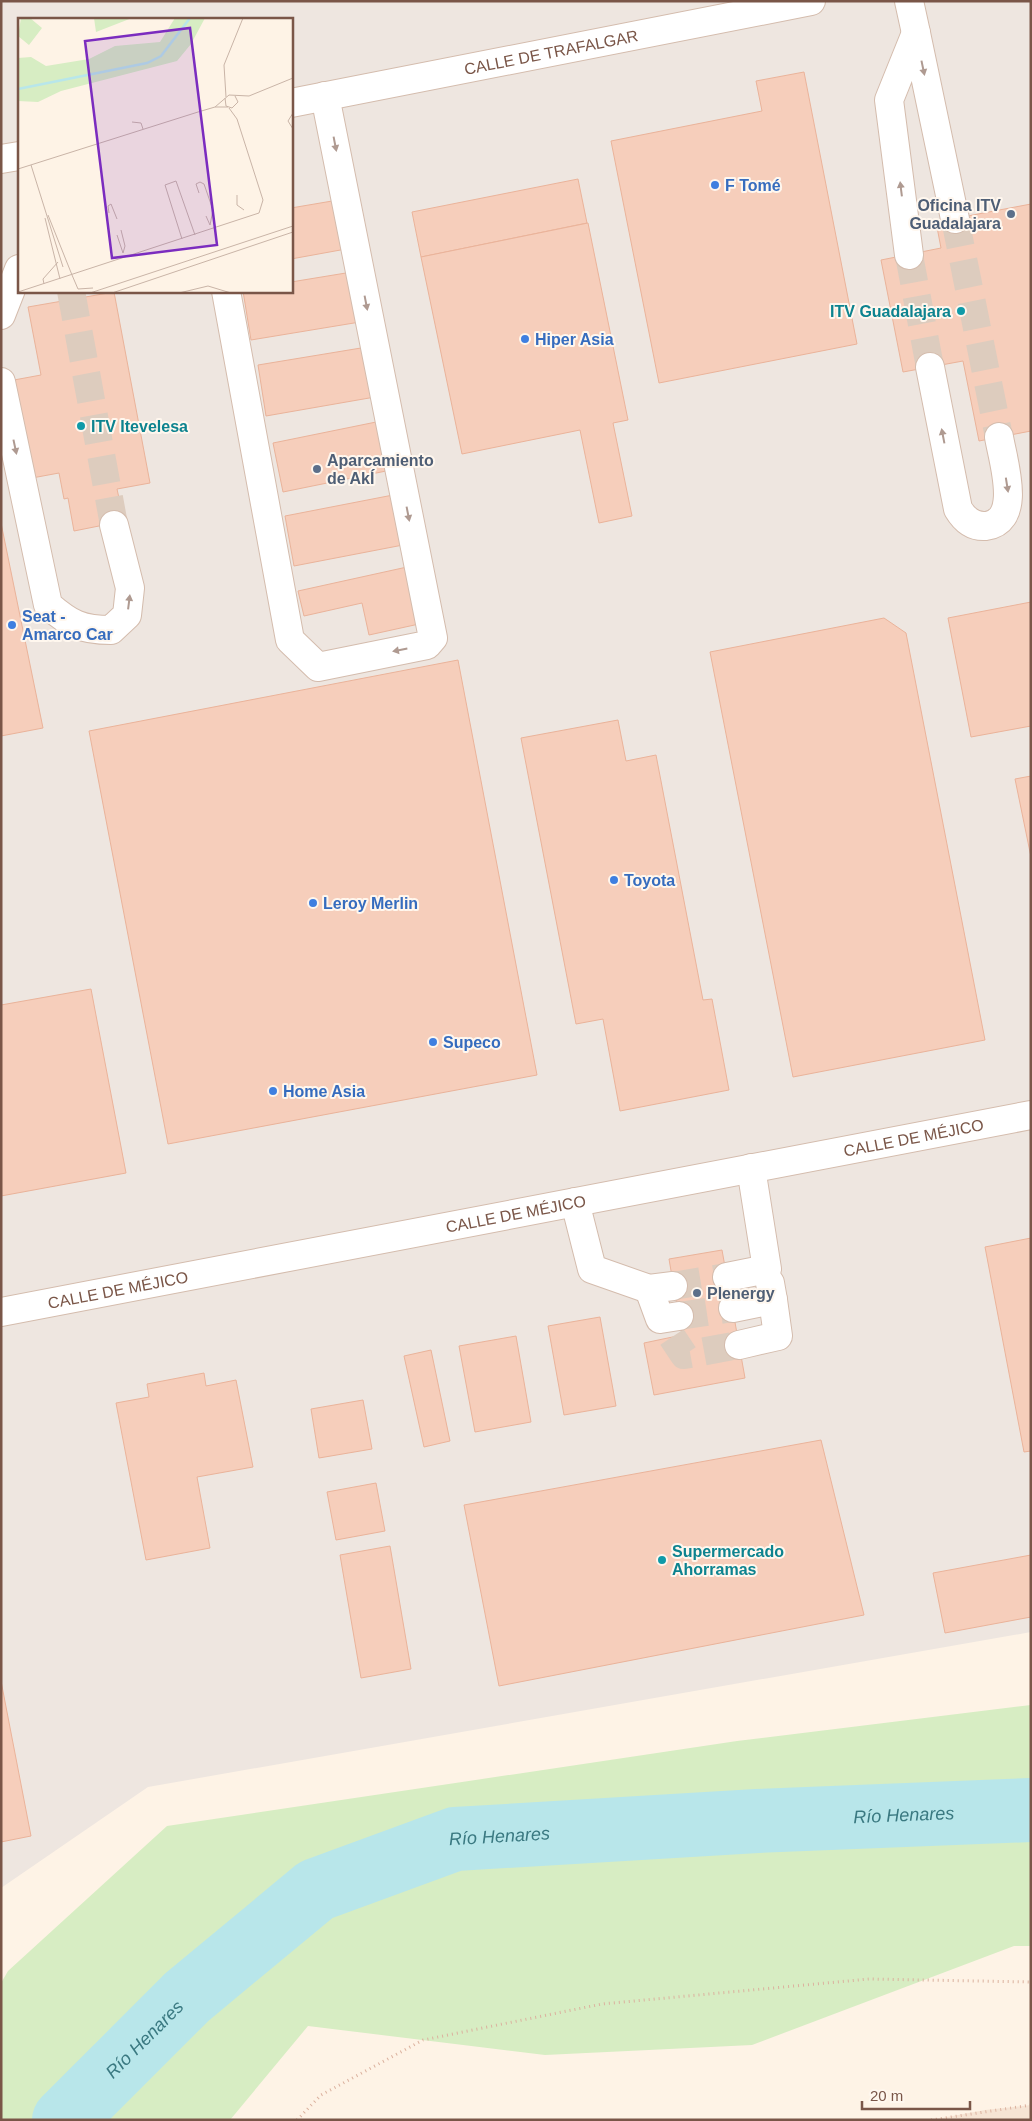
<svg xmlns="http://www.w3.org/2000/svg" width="1032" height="2121" font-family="Arial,sans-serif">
	<rect width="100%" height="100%" fill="#fef3e6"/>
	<path fill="#f6e4d4" d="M 1031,2105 L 1031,2120 L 931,2120 L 985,2110 Z"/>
	<path fill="#eee6e0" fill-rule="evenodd" d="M 1,1 L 1031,1 L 1031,1632 L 148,1787 L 1,1888 ZM 19,19 L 291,19 L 291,291 L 19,291 Z"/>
	<path fill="#d7edc3" d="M 1031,1705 L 1031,1946 L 1014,1946 L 752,2045 L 545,2055 L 308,2026 L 230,2120 L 1,2120 L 1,1983 L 8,1971 L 167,1826 L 737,1741 Z"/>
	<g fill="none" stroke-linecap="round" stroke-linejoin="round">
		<path stroke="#b8e6ea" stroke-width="64" id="s1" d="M 64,2120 L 187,1997 L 316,1890 L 455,1839 L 757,1821 L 1031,1810"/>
	</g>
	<g fill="#f6cebb" stroke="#eab39a">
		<path d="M 804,72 L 857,344 L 659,383 L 611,141 L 762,111 L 756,81 Z"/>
		<path d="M 578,179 L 587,223 L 421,257 L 412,212 Z"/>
		<path d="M 338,200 L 346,249 L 291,259 L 291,208 Z"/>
		<path d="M 1031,204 L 1031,431 L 979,441 L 963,361 L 903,372 L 881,260 L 941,248 L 936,222 Z"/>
		<path d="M 588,223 L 628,420 L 613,423 L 632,516 L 599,523 L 580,430 L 462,454 L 421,257 Z"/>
		<path d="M 352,272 L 360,322 L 251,340 L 243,291 L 291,291 L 291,282 Z"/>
		<path d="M 114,292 L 150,483 L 117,489 L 124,521 L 74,531 L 68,498 L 64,499 L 59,473 L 32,478 L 14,380 L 41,375 L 28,307 Z"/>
		<path d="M 367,347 L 375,397 L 266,416 L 258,365 Z"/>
		<path d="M 381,421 L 391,470 L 283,492 L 273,443 Z"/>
		<path d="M 393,495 L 403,545 L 294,566 L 285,516 Z"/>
		<path d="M 1,523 L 43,728 L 1,736 Z"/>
		<path d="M 407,567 L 419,624 L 369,635 L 362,603 L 304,616 L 298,591 Z"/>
		<path d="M 1031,602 L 1031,726 L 971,737 L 948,618 Z"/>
		<path d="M 884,618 L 906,633 L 985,1040 L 793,1077 L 710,652 Z"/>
		<path d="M 458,660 L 537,1075 L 168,1144 L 89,731 Z"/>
		<path d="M 618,720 L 626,761 L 656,755 L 703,1000 L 712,999 L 729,1090 L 620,1111 L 603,1019 L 576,1024 L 521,738 Z"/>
		<path d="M 1031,776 L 1031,857 L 1015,779 Z"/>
		<path d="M 91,989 L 126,1173 L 1,1196 L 1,1005 Z"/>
		<path d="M 1031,1238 L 1031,1451 L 1024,1452 L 985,1247 Z"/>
		<path d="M 722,1250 L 745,1378 L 654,1395 L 644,1343 L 682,1335 L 669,1259 Z"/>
		<path d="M 600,1317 L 616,1406 L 564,1415 L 548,1326 Z"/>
		<path d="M 516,1336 L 531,1422 L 475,1432 L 459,1346 Z"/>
		<path d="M 431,1350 L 450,1441 L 424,1447 L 404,1356 Z"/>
		<path d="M 204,1373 L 206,1386 L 236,1380 L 253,1467 L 197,1477 L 210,1548 L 146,1560 L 116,1403 L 149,1397 L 147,1384 Z"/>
		<path d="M 363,1400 L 372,1449 L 319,1458 L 311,1409 Z"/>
		<path d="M 821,1440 L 864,1615 L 499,1686 L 464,1505 Z"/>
		<path d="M 376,1483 L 385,1531 L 336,1540 L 327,1492 Z"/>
		<path d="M 390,1546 L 411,1669 L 361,1678 L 340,1555 Z"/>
		<path d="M 1031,1555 L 1031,1617 L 945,1633 L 933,1573 Z"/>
		<path d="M 1,1681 L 31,1836 L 1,1842 Z"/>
	</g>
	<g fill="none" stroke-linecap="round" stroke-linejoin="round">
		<g stroke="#ddccbe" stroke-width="28" stroke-dasharray="28 14" stroke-linecap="butt">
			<path d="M 955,219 L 999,437"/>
			<path d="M 909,255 L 930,367"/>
			<path d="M 71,291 L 114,525"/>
			<path d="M 673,1286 L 727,1277"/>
			<path d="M 679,1316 L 733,1308"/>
			<path d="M 672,1337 L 684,1355 L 739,1345"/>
		</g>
		<g stroke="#d4bcad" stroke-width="30">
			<g id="minor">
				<path d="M 909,1 L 916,33"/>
				<path id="s2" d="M 291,103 L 811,1"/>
				<path d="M 1,159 L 19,156"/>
				<path d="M 909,255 L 889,100 L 916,33 L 955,219"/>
				<path d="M 226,291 L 290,640 L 318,667 L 427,645 L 433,638 L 325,96"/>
				<path d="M 1,315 L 19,269"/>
				<path d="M 930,367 L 958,509 C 964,519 973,527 986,526 C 1023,521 1003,461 999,437"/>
				<path d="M 1,382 L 48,605 C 70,624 81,630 111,630 L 127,615 L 130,588 L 114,525"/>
				<path d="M 575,1202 L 592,1269 L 649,1289 L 673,1286"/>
				<path d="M 727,1277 L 767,1269 L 751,1168"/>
				<path d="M 649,1289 L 660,1319 L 679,1316"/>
				<path d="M 733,1308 L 773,1300 L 770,1283"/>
				<path id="s3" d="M 1,1312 L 1031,1115"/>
				<path d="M 739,1345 L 778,1336 L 773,1300"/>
			</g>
		</g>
		<g stroke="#dbb19e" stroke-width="3" stroke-dasharray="1 4" stroke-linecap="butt">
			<path d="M 297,2120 L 321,2095 L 423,2040 L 602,2004 L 869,1979 L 1031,1982"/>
			<path d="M 931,2120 L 1031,2105"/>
		</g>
		<use href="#minor" stroke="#fff" stroke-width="28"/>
	</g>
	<defs><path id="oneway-solid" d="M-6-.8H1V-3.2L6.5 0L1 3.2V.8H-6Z" transform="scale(1.25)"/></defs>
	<g fill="#af9a91">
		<use href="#oneway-solid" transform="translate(923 68) rotate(78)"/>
		<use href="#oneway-solid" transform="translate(335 144) rotate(79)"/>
		<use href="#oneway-solid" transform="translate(901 189) rotate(-97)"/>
		<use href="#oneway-solid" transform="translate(366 303) rotate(79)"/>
		<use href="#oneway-solid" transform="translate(943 436) rotate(-101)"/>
		<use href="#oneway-solid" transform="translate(15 447) rotate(78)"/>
		<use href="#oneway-solid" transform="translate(1007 485) rotate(81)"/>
		<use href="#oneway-solid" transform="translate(408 514) rotate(79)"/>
		<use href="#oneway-solid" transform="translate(129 602) rotate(-83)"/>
		<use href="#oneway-solid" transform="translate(400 650) rotate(169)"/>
	</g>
	<g fill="#3f7fe0" stroke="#fff7ee" stroke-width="2">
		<circle cx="715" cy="185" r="5"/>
		<circle cx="525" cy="339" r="5"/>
		<circle cx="12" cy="625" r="5"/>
		<circle cx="614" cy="880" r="5"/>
		<circle cx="313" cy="903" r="5"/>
		<circle cx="433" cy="1042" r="5"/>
		<circle cx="273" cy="1091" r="5"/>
	</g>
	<g fill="#5c6f8a" stroke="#fff7ee" stroke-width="2">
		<circle cx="1011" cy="214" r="5"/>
		<circle cx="317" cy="469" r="5"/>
		<circle cx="697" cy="1293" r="5"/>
	</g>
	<g fill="#0f9aa8" stroke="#fff7ee" stroke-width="2">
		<circle cx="961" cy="311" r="5"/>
		<circle cx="81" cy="426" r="5"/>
		<circle cx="662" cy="1560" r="5"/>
	</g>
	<g text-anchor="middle" stroke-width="4" stroke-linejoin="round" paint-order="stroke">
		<g font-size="16" fill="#7a5648" stroke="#fff7ee">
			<text dy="6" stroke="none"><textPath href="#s2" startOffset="265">CALLE DE TRAFALGAR</textPath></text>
			<text dy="6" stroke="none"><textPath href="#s3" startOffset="929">CALLE DE MÉJICO</textPath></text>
			<text dy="6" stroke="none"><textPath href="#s3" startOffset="524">CALLE DE MÉJICO</textPath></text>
			<text dy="6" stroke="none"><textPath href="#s3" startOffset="119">CALLE DE MÉJICO</textPath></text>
		</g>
		<g font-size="16" font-weight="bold" fill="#366cbe" stroke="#fff7ee" text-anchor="start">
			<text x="725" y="191">F Tomé</text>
			<text x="535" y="345">Hiper Asia</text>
			<text x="22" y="622">Seat -<tspan x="22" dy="18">Amarco Car</tspan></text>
			<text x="624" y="886">Toyota</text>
			<text x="323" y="909">Leroy Merlin</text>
			<text x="443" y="1048">Supeco</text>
			<text x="283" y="1097">Home Asia</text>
		</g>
		<g font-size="16" font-weight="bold" fill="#4e5e75" stroke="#fff7ee" text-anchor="start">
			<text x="1001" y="211" text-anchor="end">Oficina ITV<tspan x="1001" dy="18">Guadalajara</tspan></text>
			<text x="327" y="466">Aparcamiento<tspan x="327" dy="18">de AkÍ</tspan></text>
			<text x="707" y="1299">Plenergy</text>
		</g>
		<g font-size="16" font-weight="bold" fill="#0d838f" stroke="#fff7ee" text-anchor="start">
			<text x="951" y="317" text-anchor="end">ITV Guadalajara</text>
			<text x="91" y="432">ITV Itevelesa</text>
			<text x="672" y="1557">Supermercado<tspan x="672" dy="18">Ahorramas</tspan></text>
		</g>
		<g font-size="18" font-style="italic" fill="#3a7981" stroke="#fff7ee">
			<text dy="6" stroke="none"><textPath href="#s1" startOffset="939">Río Henares</textPath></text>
			<text dy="6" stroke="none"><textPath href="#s1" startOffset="534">Río Henares</textPath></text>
			<text dy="6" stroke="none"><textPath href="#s1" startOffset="114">Río Henares</textPath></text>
		</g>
	</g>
	<g transform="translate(18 18)">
		<rect width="275" height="275" fill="#fef3e6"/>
		<path d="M 3,0 L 12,0 L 24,10 L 11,27 L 0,18 ZM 76,0 L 114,0 L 78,14 ZM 157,0 L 187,0 L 173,26 L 159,43 L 43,73 L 20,84 L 0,83 L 0,40 L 13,39 L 28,48 L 71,41 L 97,28 L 142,24 Z" fill="#d7edc3"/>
		<path fill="none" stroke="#b8e6ea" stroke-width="2.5" d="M 0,71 L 129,45 L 143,38 L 172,0"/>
		<path fill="none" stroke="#c9b4a7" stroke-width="1" d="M 208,79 L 206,47 L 225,0M 207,80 L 208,88 L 214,90 L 220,84 L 217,78M 197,89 L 211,77 L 231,78 L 275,60M 275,95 L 270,103 L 275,111M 114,104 L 123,105 L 125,111M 13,147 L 45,249M 0,151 L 180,94 L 197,89 L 210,89M 181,175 L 178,166 L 182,164 L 186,166 L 195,192 L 192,207 L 188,198M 219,177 L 219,187 L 226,192M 91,195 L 90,188 L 93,186 L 99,201M 30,197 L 54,257M 27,200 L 42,261M 99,217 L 105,235 L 107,228 L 103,212M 164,221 L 147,167 L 158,163 L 177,217M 54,257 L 60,271 L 75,270M 26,266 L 25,261 L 40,244M 0,274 L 241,195 L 245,182 L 219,101 L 211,90M 72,275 L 275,208M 94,275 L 275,214M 161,275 L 190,268 L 213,275M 174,275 L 203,275"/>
		<path fill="#7b2cbf" fill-opacity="0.15" stroke="#7b2cbf" stroke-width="2.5" d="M 172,10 L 199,227 L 94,240 L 67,23 Z"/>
		<rect width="275" height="275" fill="none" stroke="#7a5648" stroke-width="2.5"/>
	</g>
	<rect width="1032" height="2121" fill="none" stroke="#7a5648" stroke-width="5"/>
	<path d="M862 2101v8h108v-8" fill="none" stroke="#7a5648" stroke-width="2.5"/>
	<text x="870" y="2101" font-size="15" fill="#7a5648" stroke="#fff7ee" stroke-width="4" paint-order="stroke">20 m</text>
</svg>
